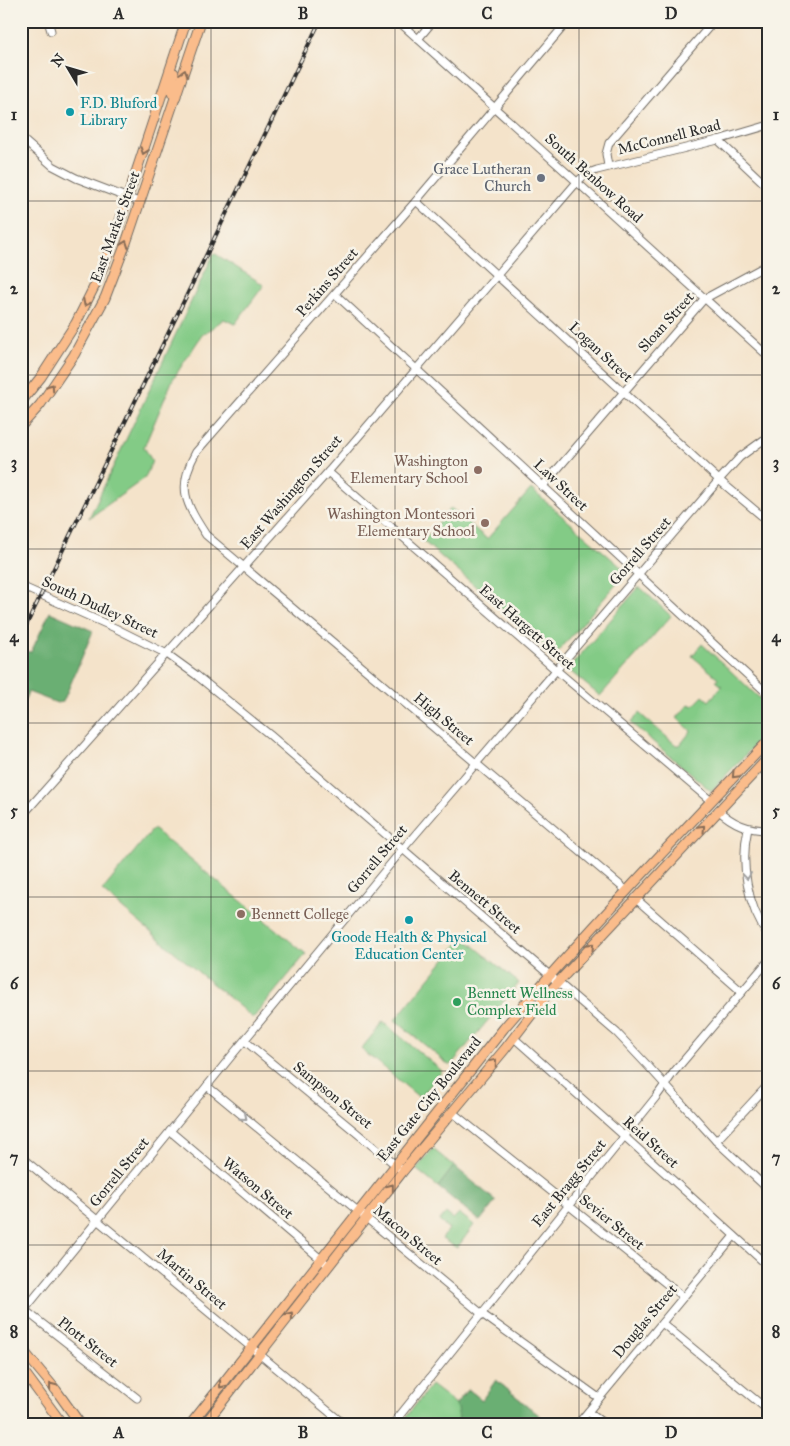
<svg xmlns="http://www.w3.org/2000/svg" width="790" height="1446" font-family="'IM FELL Great Primer',serif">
	<rect width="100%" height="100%" fill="#f7f3e8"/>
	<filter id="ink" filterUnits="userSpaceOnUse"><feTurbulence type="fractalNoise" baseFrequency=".02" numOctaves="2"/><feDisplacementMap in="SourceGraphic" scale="10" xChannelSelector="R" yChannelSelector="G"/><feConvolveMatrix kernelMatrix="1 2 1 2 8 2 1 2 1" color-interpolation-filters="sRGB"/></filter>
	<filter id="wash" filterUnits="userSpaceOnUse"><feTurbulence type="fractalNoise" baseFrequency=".0096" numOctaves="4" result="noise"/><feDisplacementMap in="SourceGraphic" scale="20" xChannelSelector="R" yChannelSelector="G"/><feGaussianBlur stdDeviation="1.12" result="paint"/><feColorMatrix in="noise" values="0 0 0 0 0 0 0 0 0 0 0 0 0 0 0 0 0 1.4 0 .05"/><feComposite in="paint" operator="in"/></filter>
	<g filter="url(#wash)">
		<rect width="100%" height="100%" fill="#f4e3ca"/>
		<g fill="#83cb86" stroke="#577b58">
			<path d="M 214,253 L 264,285 L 235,324 L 224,319 L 202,335 L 173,379 L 144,447 L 152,461 L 145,478 L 89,518 Z"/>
			<path d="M 531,489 L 627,572 L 555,655 L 423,541 L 451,508 L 487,539 Z"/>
			<path d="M 638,588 L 641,588 L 671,616 L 600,696 L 570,671 L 570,667 Z"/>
			<path d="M 702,644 L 769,707 L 769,730 L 711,791 L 631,723 L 639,713 L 676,745 L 680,745 L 691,731 L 677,718 L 689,704 L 693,706 L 703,696 L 709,701 L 722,686 L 716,681 L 718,678 L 692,656 Z"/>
			<path d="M 153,829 L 306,954 L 253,1018 L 102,891 Z"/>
			<path d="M 463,937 L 519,983 L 450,1066 L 395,1020 Z"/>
			<path d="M 383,1022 L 442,1071 L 420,1098 L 361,1049 Z"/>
			<path d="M 433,1149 L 454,1166 L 438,1187 L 416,1169 Z"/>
			<path d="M 446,1213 L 453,1219 L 459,1213 L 474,1225 L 457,1248 L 442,1239 L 449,1229 L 439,1221 Z"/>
			<path d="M 496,1380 L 551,1425 L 400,1425 L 431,1385 L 456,1404 L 468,1389 L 482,1400 Z"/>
		</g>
		<g fill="#6aaf73" stroke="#4a6d4f">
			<path d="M 50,612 L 93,631 L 63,702 L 57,703 L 28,692 L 21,708 L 21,655 L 23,651 L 31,652 Z"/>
			<path d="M 454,1166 L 496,1201 L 480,1221 L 438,1187 Z"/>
			<path d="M 496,1380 L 551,1425 L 454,1425 L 459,1418 L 456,1404 L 468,1389 L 482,1400 Z"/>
		</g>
	</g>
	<g filter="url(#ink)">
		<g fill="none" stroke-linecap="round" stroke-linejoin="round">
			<g stroke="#716b63" stroke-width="9">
				<g id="minor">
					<path d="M 48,21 L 51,31"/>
					<path d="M 398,21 L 577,182 L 769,357"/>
					<path d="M 568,21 L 416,201 L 196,452 C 176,488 186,504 206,535 L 627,891"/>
					<path d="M 418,39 L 433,21"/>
					<path d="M 21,138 L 53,166 L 76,178 L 139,202"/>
					<path d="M 718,140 L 769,188"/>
					<path d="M 608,166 L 606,154 L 609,143 L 714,21"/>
					<path d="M 416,201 L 719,480 L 769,522"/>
					<path d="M 335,294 L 769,695"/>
					<path d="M 328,472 L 556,670 L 711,801"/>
					<path d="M 542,487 L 704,299 L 769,264"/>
					<path d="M 21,586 L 115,628 L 167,654 L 196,675 L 270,735 L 617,1033 L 649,1067 L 716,1141 L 769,1190"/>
					<path d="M 718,810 C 733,824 748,830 769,830"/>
					<path d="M 21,817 L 328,472 L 577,182 L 586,174 L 597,170 L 718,140 L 769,125"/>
					<path d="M 748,828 C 740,863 747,907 769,936"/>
					<path d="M 635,898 L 742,992"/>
					<path d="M 514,1038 L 624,1136 L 769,1267"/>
					<path d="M 245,1041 L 403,1171"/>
					<path d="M 207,1086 L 482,1314 L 599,1398"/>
					<path d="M 452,1112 L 683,1297"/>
					<path d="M 170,1131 L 329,1266"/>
					<path d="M 716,1141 L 769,1084"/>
					<path d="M 21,1157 L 345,1425"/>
					<path d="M 21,1307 L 137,1398"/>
					<path d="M 21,1314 L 233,1054 L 402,850 L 719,480 L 740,457 L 769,436"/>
					<path d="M 662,1323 L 769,1411"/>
					<path d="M 588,1412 L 606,1425"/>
					<path d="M 392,1425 L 656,1097 L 674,1072 L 769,960"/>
					<path d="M 577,1425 L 734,1236"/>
				</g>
			</g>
			<g stroke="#716b63" stroke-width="11">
				<g id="major">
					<path d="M 174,73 L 171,89 L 173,94 L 176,96"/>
					<path d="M 21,402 L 41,377 L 76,323 L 98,279 L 114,239 L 186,21"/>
					<path d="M 21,426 L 40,405 L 74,355 L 105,298 L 126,243 L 201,21"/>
					<path d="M 21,1348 L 56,1390 L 81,1425"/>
					<path d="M 21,1368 L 63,1425"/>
					<path d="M 190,1425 L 504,1028 C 589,929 679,835 769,740"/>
					<path d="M 204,1425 L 403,1171 L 505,1049 L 549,992 L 769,757"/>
				</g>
			</g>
			<use href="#minor" stroke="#fff" stroke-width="7"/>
			<use href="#major" stroke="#fabc8b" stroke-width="9"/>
			<g stroke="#2b2b2b" stroke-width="4">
				<path id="rail" d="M 21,636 L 320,21"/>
			</g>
			<use href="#rail" stroke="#f7f3e8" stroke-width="2" stroke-dasharray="5.5" stroke-linecap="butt"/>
		</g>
		<defs><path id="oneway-chevron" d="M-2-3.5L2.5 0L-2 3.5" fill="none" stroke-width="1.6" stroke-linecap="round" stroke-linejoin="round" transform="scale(1.25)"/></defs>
		<g stroke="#886c56">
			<use href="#oneway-chevron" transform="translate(184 73) rotate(-72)"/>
			<use href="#oneway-chevron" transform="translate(144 151) rotate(109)"/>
			<use href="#oneway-chevron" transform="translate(125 244) rotate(-70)"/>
			<use href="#oneway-chevron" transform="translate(86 303) rotate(117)"/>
			<use href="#oneway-chevron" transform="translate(51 387) rotate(-55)"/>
			<use href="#oneway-chevron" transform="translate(735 775) rotate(133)"/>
			<use href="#oneway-chevron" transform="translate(702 828) rotate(-47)"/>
			<use href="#oneway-chevron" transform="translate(591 946) rotate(-47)"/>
			<use href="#oneway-chevron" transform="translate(494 1062) rotate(-50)"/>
			<use href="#oneway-chevron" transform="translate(391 1187) rotate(-52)"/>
			<use href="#oneway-chevron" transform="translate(290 1315) rotate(-52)"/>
			<use href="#oneway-chevron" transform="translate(222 1385) rotate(128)"/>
			<use href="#oneway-chevron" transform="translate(52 1386) rotate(-128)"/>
		</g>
		<g stroke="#a0a0a0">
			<use href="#oneway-chevron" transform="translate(747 876) rotate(83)"/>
			<use href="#oneway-chevron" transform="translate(244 1117) rotate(40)"/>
		</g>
	</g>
	<path fill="none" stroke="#2b2b2b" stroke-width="1" stroke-opacity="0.55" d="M 211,21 L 211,1425M 395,21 L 395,1425M 579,21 L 579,1425M 21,201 L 769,201M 21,375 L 769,375M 21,549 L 769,549M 21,723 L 769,723M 21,897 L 769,897M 21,1071 L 769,1071M 21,1245 L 769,1245"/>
	<g fill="#0f9aa8" stroke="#f7f3e8" stroke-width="2">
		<circle cx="70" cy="112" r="5"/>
		<circle cx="409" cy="920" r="5"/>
	</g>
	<circle fill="#6b7280" stroke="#f7f3e8" stroke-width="2" cx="541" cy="178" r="5"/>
	<g fill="#8d6e63" stroke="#f7f3e8" stroke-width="2">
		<circle cx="478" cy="470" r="5"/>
		<circle cx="485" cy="523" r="5"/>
		<circle cx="241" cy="914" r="5"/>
	</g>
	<circle fill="#2e9e5b" stroke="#f7f3e8" stroke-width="2" cx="457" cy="1002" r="5"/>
	<g text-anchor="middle" stroke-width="5" stroke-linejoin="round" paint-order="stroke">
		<g font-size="15" fill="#0d838f" stroke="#f7f3e8" text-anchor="start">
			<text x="80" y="108">F.D. Bluford<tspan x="80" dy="17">Library</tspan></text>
			<text x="409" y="942" text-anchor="middle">Goode Health &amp; Physical<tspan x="409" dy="17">Education Center</tspan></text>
		</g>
		<g font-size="15" fill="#2b2b2b" stroke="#f7f3e8">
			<text transform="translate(669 137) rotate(-14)" y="5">McConnell Road</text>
			<text transform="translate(594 178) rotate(42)" y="5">South Benbow Road</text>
			<text transform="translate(115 227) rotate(-70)" y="5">East Market Street</text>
			<text transform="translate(327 282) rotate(-49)" y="5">Perkins Street</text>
			<text transform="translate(666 322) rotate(-48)" y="5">Sloan Street</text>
			<text transform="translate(601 352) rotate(43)" y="5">Logan Street</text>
			<text transform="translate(561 485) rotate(43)" y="5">Law Street</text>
			<text transform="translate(291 492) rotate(-49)" y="5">East Washington Street</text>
			<text transform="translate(640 551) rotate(-49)" y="5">Gorrell Street</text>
			<text transform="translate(100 607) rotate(25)" y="5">South Dudley Street</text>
			<text transform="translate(527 627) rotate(41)" y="5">East Hargett Street</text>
			<text transform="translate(444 719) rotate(40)" y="5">High Street</text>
			<text transform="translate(377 859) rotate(-50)" y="5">Gorrell Street</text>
			<text transform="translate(485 902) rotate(40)" y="5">Bennett Street</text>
			<text transform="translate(333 1095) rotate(39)" y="5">Sampson Street</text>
			<text transform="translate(429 1099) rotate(-51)" y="5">East Gate City Boulevard</text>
			<text transform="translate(651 1142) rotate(42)" y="5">Reid Street</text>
			<text transform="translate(119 1172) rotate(-51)" y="5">Gorrell Street</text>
			<text transform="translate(569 1183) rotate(-51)" y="5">East Bragg Street</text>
			<text transform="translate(258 1188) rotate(40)" y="5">Watson Street</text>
			<text transform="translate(612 1222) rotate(39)" y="5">Sevier Street</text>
			<text transform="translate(408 1235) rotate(40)" y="5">Macon Street</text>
			<text transform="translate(192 1279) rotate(40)" y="5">Martin Street</text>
			<text transform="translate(645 1321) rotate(-50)" y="5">Douglas Street</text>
			<text transform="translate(88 1342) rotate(38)" y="5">Plott Street</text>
		</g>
		<g font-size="15" fill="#5b616d" stroke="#f7f3e8" text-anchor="end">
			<text x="531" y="174">Grace Lutheran<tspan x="531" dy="17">Church</tspan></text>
		</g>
		<g font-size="15" fill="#785e54" stroke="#f7f3e8" text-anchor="end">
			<text x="468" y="466">Washington<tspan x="468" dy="17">Elementary School</tspan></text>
			<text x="475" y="519">Washington Montessori<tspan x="475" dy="17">Elementary School</tspan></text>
			<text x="251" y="919" text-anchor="start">Bennett College</text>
		</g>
		<g font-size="15" fill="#27864d" stroke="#f7f3e8" text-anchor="start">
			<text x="467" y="998">Bennett Wellness<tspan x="467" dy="17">Complex Field</tspan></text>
		</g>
	</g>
	<rect width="790" height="1446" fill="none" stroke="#f7f3e8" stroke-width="55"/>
	<g transform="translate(68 68) rotate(308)" stroke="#f7f3e8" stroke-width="4" paint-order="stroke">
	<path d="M0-4L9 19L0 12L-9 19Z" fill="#2b2b2b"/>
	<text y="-8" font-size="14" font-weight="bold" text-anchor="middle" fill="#2b2b2b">N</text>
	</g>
	<rect x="28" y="28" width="734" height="1390" fill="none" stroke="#2b2b2b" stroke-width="2"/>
	<g font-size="16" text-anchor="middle" font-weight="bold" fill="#2b2b2b">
		<text x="119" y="19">A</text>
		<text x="303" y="19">B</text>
		<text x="487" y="19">C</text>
		<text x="671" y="19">D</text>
		<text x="14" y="120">1</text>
		<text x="776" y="120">1</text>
		<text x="14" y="294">2</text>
		<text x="776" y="294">2</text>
		<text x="14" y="468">3</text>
		<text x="776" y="468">3</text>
		<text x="14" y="642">4</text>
		<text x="776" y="642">4</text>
		<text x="14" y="816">5</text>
		<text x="776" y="816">5</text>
		<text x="14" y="989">6</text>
		<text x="776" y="989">6</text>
		<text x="14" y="1163">7</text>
		<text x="776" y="1163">7</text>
		<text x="14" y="1337">8</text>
		<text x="776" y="1337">8</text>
		<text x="119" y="1438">A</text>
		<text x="303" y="1438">B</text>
		<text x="487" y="1438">C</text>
		<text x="671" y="1438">D</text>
	</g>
</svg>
